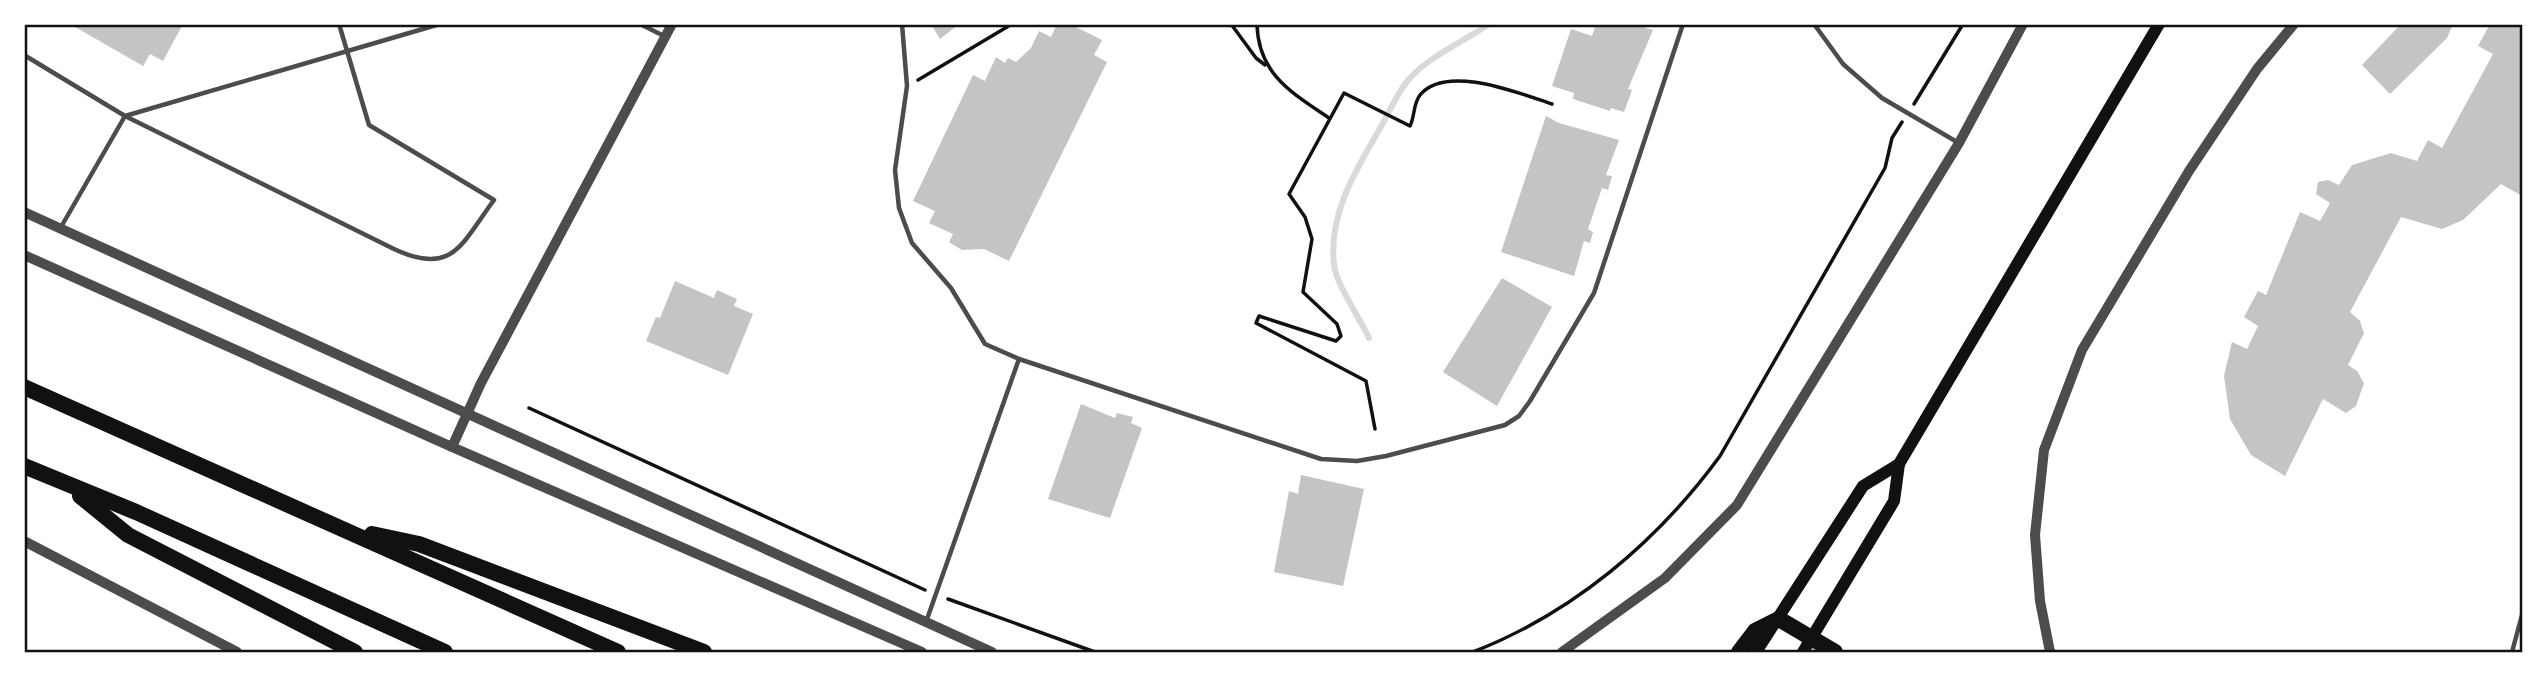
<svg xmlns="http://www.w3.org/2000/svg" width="2547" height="677" font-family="Georgia,serif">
	<rect width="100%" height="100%" fill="#fff"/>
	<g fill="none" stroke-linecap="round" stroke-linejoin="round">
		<path stroke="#d9d9d9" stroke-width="6" d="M 1369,338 C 1360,318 1336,284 1334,265 C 1328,212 1357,169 1382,125 C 1390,110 1398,92 1409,79 C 1431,55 1463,42 1489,24"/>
	</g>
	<g fill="#c4c4c4">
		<path d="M 70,24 L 183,24 L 163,61 L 150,54 L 143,66 Z"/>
		<path d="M 931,24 L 959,24 L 940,39 Z"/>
		<path d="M 1057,24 L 1070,24 L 1102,40 L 1094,55 L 1107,62 L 1009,261 L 984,249 L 962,250 L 949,242 L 953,234 L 929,223 L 935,211 L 913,201 L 973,75 L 985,81 L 996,57 L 1005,63 L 1008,58 L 1016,62 L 1031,48 L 1039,31 L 1051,37 Z"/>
		<path d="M 1596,24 L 1634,24 L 1653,30 L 1628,89 L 1632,90 L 1624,112 L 1611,108 L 1610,111 L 1573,99 L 1574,93 L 1552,86 L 1571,29 L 1592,36 Z"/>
		<path d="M 2401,24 L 2453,24 L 2447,38 L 2390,94 L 2362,65 Z"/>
		<path d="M 2490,24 L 2522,24 L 2522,196 L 2501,184 L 2463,220 L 2442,229 L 2401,217 L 2350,312 L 2360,321 L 2364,333 L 2348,365 L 2357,371 L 2364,383 L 2356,406 L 2346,413 L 2323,399 L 2285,476 L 2251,455 L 2230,419 L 2224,376 L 2232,342 L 2247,349 L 2258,326 L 2244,317 L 2258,291 L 2266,295 L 2300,212 L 2320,221 L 2330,203 L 2316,194 L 2318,182 L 2328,180 L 2339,185 L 2352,165 L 2391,153 L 2417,161 L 2428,140 L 2442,148 L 2493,54 L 2478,46 Z"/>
		<path d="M 1546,116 L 1559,123 L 1619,140 L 1606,175 L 1612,176 L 1608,190 L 1602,188 L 1588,229 L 1593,232 L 1590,243 L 1584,241 L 1574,276 L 1501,252 Z"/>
		<path d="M 1502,278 L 1552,307 L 1497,406 L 1443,372 Z"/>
		<path d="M 675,281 L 714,298 L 717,290 L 737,299 L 734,306 L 753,314 L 728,375 L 646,341 L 656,317 L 660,318 Z"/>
		<path d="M 1081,404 L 1115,418 L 1117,413 L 1133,417 L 1131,423 L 1142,428 L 1110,518 L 1048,499 Z"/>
		<path d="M 1301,475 L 1364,489 L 1343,586 L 1274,572 L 1289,491 L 1298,494 Z"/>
	</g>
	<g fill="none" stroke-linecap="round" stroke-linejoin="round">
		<g stroke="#111" stroke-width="3.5">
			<path d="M 1231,24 L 1256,58 L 1265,65"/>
			<path d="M 1257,24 C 1258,74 1292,93 1329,118"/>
			<path d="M 918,80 L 1012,24"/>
			<path d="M 1914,104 L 1963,24"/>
			<path d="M 529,408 L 925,590"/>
			<path d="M 1375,429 L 1366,381 L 1256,323 L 1259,316 L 1336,341 L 1341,336 L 1337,324 L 1303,292 L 1312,239 L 1305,217 L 1289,194 L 1344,93 L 1410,126 C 1415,116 1413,104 1420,95 C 1446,63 1521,94 1552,104"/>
			<path d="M 948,599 L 1095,652"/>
			<path d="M 1473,652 C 1573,613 1657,542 1720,456 L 1885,168 L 1892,138 L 1902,122"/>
		</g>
		<g stroke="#4c4c4c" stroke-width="4.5">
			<path d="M 640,24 L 664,36"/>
			<path d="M 902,24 L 907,86 L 895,170 L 899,208 L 912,243 L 951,288 L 985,344 L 1019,359 L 1321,459 L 1357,461 L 1386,456 L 1505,425 L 1519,416 L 1530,401 L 1594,293 L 1683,24"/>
			<path d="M 1814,24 L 1843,64 L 1882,98 L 1957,142"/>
			<path d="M 24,55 L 125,116 L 394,249 C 453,277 462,243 494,200 L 369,125 L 339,24"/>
			<path d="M 61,227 L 125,116 L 440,24"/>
			<path d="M 926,622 L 1019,359"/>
			<path d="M 2512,652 L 2522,615"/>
		</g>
		<g stroke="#4c4c4c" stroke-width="10">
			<path d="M 24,212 L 992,652"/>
			<path d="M 24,255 L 452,447 L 922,652"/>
			<path d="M 452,447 L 481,383 L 672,24"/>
			<path d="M 24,541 L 237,652"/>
			<path d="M 1562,652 L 1665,578 L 1737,505 L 1959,143 L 2023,24"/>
			<path d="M 2050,652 L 2040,601 L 2035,535 L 2044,450 L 2082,350 L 2189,171 L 2257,69 L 2294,24"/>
		</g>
		<g stroke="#111" stroke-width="12">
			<path d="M 1756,652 L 1863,486 L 1899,464"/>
			<path d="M 1803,652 L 1894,501 L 1899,464 L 2159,24"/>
		</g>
		<g stroke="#111" stroke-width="16">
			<path d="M 24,387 L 618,652"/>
			<path d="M 24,466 L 136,512 L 445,652"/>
			<path d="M 80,496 L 128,535 L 355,652"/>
			<path d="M 372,534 L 419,544 L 704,652"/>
			<path d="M 1739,652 L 1755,631 L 1779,619 L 1835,652"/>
		</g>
	</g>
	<rect width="2547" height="677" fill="none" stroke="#ffffff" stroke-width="52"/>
	<rect x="26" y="26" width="2495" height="625" fill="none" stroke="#111" stroke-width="2.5"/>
</svg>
